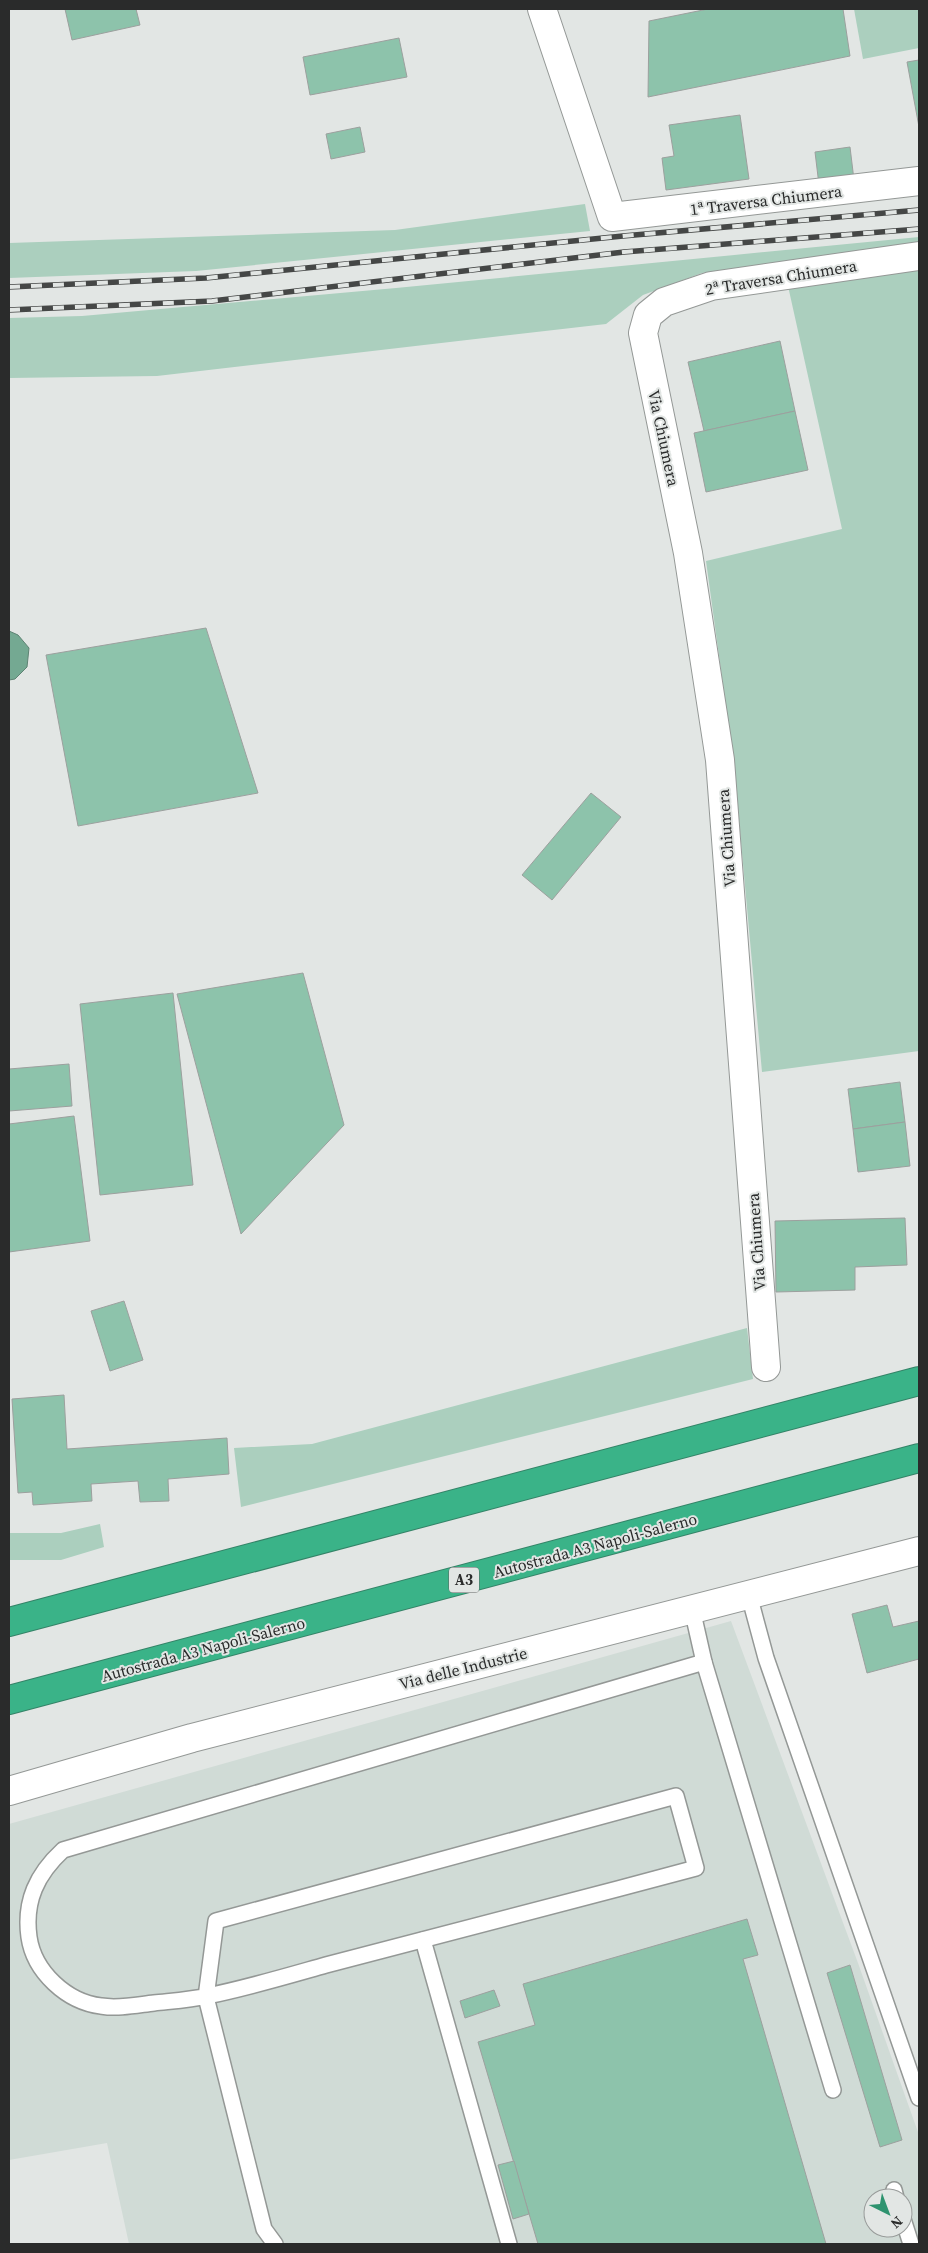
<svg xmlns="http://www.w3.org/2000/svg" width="928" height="2253" font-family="'Source Serif 4',serif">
	<rect width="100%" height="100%" fill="#e2e6e4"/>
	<path fill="#d0dbd6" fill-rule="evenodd" d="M 731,1621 L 858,1963 L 919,2135 L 919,2244 L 129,2244 L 107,2143 L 9,2160 L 9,1824 ZM 873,2198 L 903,2198 L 903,2228 L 873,2228 Z"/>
	<g fill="#abcfbe">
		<path d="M 854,9 L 919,9 L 919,48 L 863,59 Z"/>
		<path d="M 585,204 L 590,231 L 196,271 L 9,278 L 9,243 L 395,230 Z"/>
		<path d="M 919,237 L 919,246 L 782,262 L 702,273 L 643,295 L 606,324 L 157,376 L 9,378 L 9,318 L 82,316 L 396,288 Z"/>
		<path d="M 919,265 L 919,1051 L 762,1072 L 734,765 L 706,561 L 842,529 L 788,286 Z"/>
		<path d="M 747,1328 L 753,1379 L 241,1507 L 234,1448 L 312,1444 Z"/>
		<path d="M 100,1524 L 104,1547 L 61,1560 L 9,1560 L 9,1533 L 61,1533 Z"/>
	</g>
	<path fill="#74a992" stroke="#5e8373" d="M 9,631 L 18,635 L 29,648 L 27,667 L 15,679 L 9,680 Z"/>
	<g fill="#8dc3ab" stroke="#9ca09e">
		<path d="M 65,9 L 136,9 L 140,25 L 72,40 Z"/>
		<path d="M 708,9 L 843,9 L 850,56 L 648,97 L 649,21 Z"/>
		<path d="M 399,38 L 407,77 L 310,95 L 303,57 Z"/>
		<path d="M 919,60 L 919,127 L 907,62 Z"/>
		<path d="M 740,115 L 749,179 L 666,190 L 662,158 L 674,156 L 669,125 Z"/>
		<path d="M 360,127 L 365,152 L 331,159 L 326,134 Z"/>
		<path d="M 850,147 L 854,180 L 819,185 L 815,152 Z"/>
		<path d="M 780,341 L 795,411 L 704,431 L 688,362 Z"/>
		<path d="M 795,411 L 808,470 L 706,492 L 694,433 Z"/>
		<path d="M 206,628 L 258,793 L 78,826 L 46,655 Z"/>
		<path d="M 591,793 L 621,817 L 552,900 L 522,875 Z"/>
		<path d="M 303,973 L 344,1125 L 241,1234 L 177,994 Z"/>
		<path d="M 173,993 L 193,1185 L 100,1195 L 80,1004 Z"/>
		<path d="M 69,1064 L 72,1106 L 9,1111 L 9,1069 Z"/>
		<path d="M 900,1082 L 905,1122 L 853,1129 L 848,1089 Z"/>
		<path d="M 74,1116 L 90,1241 L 9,1252 L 9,1124 Z"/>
		<path d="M 905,1122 L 910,1166 L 858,1172 L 853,1129 Z"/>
		<path d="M 905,1218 L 907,1265 L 855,1267 L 855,1290 L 776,1292 L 775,1221 Z"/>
		<path d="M 124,1301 L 143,1360 L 110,1371 L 91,1311 Z"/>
		<path d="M 64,1395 L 67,1449 L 227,1438 L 229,1474 L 168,1479 L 169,1501 L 140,1502 L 138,1481 L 91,1484 L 92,1501 L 33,1505 L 32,1492 L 18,1493 L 12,1399 Z"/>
		<path d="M 887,1605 L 893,1627 L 919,1621 L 919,1659 L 867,1673 L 852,1614 Z"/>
		<path d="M 747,1919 L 758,1955 L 743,1959 L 826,2244 L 538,2244 L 478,2042 L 535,2025 L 523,1984 Z"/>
		<path d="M 850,1965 L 902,2140 L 880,2147 L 827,1973 Z"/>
		<path d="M 494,1990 L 500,2006 L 465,2018 L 460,2001 Z"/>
		<path d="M 514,2161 L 529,2214 L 513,2219 L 498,2165 Z"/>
	</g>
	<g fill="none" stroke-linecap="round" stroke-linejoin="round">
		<g stroke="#949896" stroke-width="18">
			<g id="lane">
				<path d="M 749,1595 L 766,1658 L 919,2098"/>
				<path d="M 704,1662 L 833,2090"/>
				<path d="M 423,1940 L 509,2244"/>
				<path d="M 894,2190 L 896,2198"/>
				<path d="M 903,2219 L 911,2244"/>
				<path d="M 275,2244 L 264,2229 L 206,1997 L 216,1921 L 676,1796 L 696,1868 C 573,1901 450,1933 326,1965 C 287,1976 247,1988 207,1996 C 190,2000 172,2001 154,2003 C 137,2005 119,2009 101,2006 C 67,2002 34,1972 29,1937 C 24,1901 37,1874 63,1850 L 704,1662 L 692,1609"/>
			</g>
		</g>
		<g stroke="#949896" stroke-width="30">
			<g id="street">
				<path d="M 542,9 L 612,217 L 919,181"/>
				<path d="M 766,1367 L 720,760 L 688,553 L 643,333 L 648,315 L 664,302 L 711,286 L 919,256"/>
				<path d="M 9,1791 L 192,1738 L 919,1551"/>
			</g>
		</g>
		<g stroke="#348367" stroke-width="30">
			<g id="highway">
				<path d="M 9,1622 L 919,1381"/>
				<path d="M 9,1700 L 919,1458"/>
			</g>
		</g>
		<use href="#lane" stroke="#fff" stroke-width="15"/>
		<use href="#street" stroke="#fff" stroke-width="28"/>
		<use href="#highway" stroke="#3ab388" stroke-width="28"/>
		<g stroke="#454746" stroke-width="5.5">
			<g id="rail">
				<path d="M 9,287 L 206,278 L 623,236 L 919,210"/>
				<path d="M 9,310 L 212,301 L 624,252 L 919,229"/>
			</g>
		</g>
		<use href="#rail" stroke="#e2e6e4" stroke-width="4" stroke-dasharray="11" stroke-linecap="butt"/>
	</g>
	<g text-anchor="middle" stroke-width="4" stroke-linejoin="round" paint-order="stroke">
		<rect fill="#e2e6e4" stroke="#616362" stroke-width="1" x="449" y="1567.5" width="30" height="25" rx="4"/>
		<g font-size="15" font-weight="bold" fill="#2a2b2b">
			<text x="464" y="1585">A3</text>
		</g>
		<g font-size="16" fill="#2a2b2b" stroke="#e2e6e4">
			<text transform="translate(766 200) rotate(-7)" y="6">1ª Traversa Chiumera</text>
			<text transform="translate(781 277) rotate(-9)" y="6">2ª Traversa Chiumera</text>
			<text transform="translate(664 438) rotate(78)" y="6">Via Chiumera</text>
			<text transform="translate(726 838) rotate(-94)" y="6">Via Chiumera</text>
			<text transform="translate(756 1242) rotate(-94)" y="6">Via Chiumera</text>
			<text transform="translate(595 1545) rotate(-15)" y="6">Autostrada A3 Napoli-Salerno</text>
			<text transform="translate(203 1649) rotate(-15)" y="6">Autostrada A3 Napoli-Salerno</text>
			<text transform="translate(463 1668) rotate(-14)" y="6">Via delle Industrie</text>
		</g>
	</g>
	<rect width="928" height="2253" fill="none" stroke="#2a2b2b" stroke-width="20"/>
	<g transform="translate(888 2213) rotate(138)"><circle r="24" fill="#e2e6e4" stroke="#989b9a"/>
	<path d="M0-4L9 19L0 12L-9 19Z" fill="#2e936f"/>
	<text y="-8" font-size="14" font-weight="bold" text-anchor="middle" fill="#2a2b2b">N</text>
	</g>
</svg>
